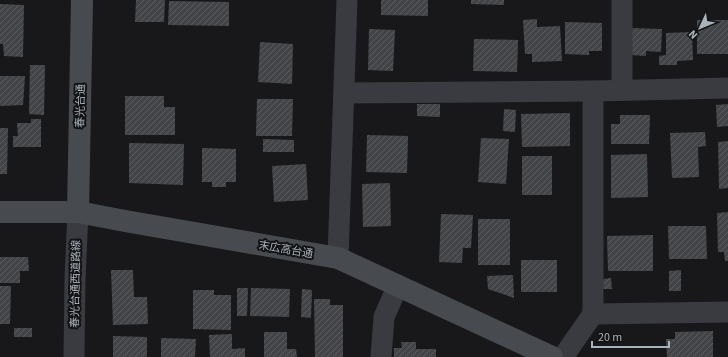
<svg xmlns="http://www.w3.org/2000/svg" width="728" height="357" font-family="'Source Sans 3','Noto Sans JP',sans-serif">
	<defs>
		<pattern id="building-hatch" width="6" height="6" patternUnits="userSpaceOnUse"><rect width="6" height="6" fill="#424447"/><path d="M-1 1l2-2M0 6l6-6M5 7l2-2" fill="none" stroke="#5a5d60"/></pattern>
	</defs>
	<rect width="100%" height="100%" fill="#18181a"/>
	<g fill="url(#building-hatch)">
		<path d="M 136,0 L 165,0 L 164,22 L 135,22 Z"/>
		<path d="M 381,0 L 428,0 L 428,16 L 381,15 Z"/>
		<path d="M 471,0 L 504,0 L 504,5 L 471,4 Z"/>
		<path d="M 169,1 L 229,2 L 229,26 L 168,25 Z"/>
		<path d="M 0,4 L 24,5 L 23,57 L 4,56 L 3,44 L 0,44 Z"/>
		<path d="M 537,19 L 537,27 L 560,26 L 562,61 L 532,62 L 532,54 L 525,54 L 523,20 Z"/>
		<rect x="697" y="20" width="31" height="34"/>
		<path d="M 565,22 L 602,23 L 602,51 L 589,51 L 589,55 L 565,54 Z"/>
		<path d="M 631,28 L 662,29 L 661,52 L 646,51 L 646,56 L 630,55 Z"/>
		<path d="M 369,29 L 395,30 L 393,71 L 368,70 Z"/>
		<path d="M 692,32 L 693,60 L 677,61 L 677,65 L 659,65 L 659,56 L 666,55 L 666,33 Z"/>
		<path d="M 474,39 L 518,40 L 517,72 L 473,71 Z"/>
		<path d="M 260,42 L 293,44 L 292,84 L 258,82 Z"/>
		<path d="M 30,65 L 45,65 L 44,115 L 29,114 Z"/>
		<path d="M 0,76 L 25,76 L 23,105 L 0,106 Z"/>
		<path d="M 125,96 L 164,96 L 164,107 L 175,107 L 175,135 L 125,135 Z"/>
		<path d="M 257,99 L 293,99 L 292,136 L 256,136 Z"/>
		<path d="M 417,104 L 440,104 L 440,117 L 417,116 Z"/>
		<path d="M 728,104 L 728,126 L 717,127 L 716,105 Z"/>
		<path d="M 504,109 L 516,110 L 515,132 L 503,131 Z"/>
		<path d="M 570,113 L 570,146 L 522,147 L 521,114 Z"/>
		<path d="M 620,115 L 650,115 L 649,144 L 611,144 L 611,124 L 620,124 Z"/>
		<path d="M 31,119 L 41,119 L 41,147 L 13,147 L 13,136 L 18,136 L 17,123 L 31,123 Z"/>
		<path d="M 0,128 L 8,128 L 7,174 L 0,174 Z"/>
		<path d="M 705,132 L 706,146 L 698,147 L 699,177 L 672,178 L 670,133 Z"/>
		<path d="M 367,135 L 408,136 L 407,173 L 366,172 Z"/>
		<path d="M 481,138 L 509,139 L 506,184 L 478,182 Z"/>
		<path d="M 263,139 L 294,140 L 294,152 L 263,152 Z"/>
		<path d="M 728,141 L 728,188 L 719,189 L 718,142 Z"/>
		<path d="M 129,143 L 184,144 L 183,185 L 129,183 Z"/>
		<path d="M 202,148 L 236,149 L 236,182 L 226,182 L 226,187 L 212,187 L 212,182 L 202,182 Z"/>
		<path d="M 647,154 L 648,197 L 611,198 L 611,155 Z"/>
		<rect x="522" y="156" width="30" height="39"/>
		<path d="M 306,164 L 308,200 L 274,202 L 272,166 Z"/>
		<path d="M 390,183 L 391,226 L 363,227 L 362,184 Z"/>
		<path d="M 728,212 L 728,261 L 725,261 L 724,252 L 718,252 L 717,213 Z"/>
		<path d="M 441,214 L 473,215 L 471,248 L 463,248 L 462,263 L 439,262 Z"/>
		<rect x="478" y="219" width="32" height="46"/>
		<path d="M 668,226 L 706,226 L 707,259 L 669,259 Z"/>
		<path d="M 653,235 L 653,271 L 608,271 L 607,236 Z"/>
		<path d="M 0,257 L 28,257 L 29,271 L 20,271 L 20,283 L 0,283 Z"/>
		<rect x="521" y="260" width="36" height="32"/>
		<path d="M 111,270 L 133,270 L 134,297 L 147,297 L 148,324 L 113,325 Z"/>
		<path d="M 681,270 L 681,291 L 669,291 L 669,271 Z"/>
		<path d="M 513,275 L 514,298 L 488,289 L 487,276 Z"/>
		<path d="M 611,278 L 612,289 L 603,289 L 603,279 Z"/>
		<path d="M 0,286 L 11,286 L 10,324 L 0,324 Z"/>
		<path d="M 237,288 L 248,288 L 247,316 L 237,316 Z"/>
		<path d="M 251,288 L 290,289 L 289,317 L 250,316 Z"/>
		<path d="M 302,289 L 312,290 L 311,318 L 301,317 Z"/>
		<path d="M 193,290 L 214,290 L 214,295 L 231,295 L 231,330 L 193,329 Z"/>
		<path d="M 314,299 L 330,299 L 330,305 L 343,305 L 343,357 L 315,357 Z"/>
		<rect x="14" y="328" width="18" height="9"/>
		<path d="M 713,331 L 713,357 L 667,357 L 666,339 L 675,339 L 675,332 Z"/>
		<path d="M 264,332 L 287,332 L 287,349 L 296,349 L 297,357 L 264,357 Z"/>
		<path d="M 232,334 L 232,349 L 245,348 L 245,357 L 210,357 L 209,335 Z"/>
		<path d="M 113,336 L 147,337 L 147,357 L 113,357 Z"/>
		<path d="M 161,338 L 196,339 L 195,357 L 161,357 Z"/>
		<path d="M 401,342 L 416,342 L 416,349 L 436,349 L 436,357 L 394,357 L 394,348 L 402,348 Z"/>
	</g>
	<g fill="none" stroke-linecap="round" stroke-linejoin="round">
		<g stroke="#393b40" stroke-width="21">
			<path d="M 622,90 L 622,0"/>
			<path d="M 344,93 L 593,91 L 728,88"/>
			<path d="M 338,258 L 347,0"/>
			<path d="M 593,314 L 728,312"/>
			<path d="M 74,357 L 75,279 L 78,212"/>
			<path d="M 381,357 L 384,317 L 398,285"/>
			<path d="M 563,357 L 593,314 L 593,91"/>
		</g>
		<g stroke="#474b50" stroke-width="22">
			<path d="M 0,212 L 78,212 L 125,221 L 338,258 L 552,357"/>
			<path d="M 78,212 L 82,0"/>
		</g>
	</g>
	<g text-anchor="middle" stroke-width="4" stroke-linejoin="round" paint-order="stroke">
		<g font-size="11" fill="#a9b3bb" stroke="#131315">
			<text transform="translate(80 106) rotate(-89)" y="4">春光台通</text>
			<text transform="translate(286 249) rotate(10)" y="4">末広高台通</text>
			<text transform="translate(75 284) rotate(-89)" y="4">春光台通西道路線</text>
		</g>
	</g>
	<g transform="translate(700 28) rotate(226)" stroke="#131315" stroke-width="3" paint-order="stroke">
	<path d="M0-3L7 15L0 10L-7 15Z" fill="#a9b3bb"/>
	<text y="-6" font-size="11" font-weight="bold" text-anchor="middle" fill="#a9b3bb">N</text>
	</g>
	<path d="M592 341v6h77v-6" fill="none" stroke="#a9b3bb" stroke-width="2"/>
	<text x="598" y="341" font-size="12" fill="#a9b3bb" stroke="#131315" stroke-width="3" paint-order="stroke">20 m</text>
</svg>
